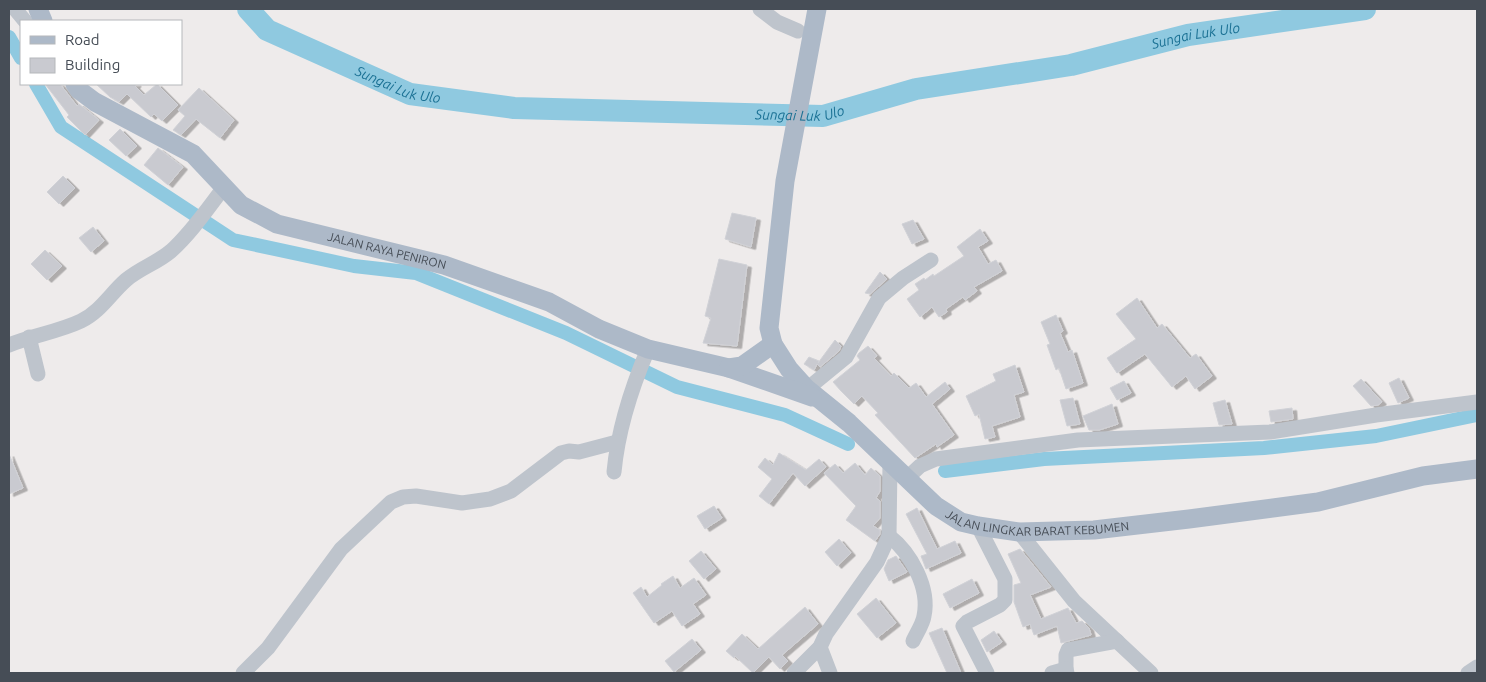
<svg xmlns="http://www.w3.org/2000/svg" width="1486" height="682" font-family="Ubuntu,sans-serif">
	<defs>
		<filter id="shadow"><feDropShadow dx="4.5" dy="2.5" stdDeviation="0" flood-color="#0004"/></filter>
	</defs>
	<rect width="100%" height="100%" fill="#eeebeb"/>
	<g fill="none" stroke-linecap="round" stroke-linejoin="round">
		<g stroke="#8fc9e0" stroke-width="14">
			<path d="M 9,37 L 21,58"/>
			<path d="M 36,84 L 61,127 L 233,240 L 354,266 L 416,273 L 566,333 L 677,387 L 785,415 L 848,444"/>
			<path d="M 945,471 L 1044,459 L 1264,448 L 1376,436 L 1477,415"/>
		</g>
		<path stroke="#8fc9e0" stroke-width="22" id="s1" d="M 248,9 L 267,30 L 410,94 L 514,108 L 823,116 L 916,89 L 1071,65 L 1188,35 L 1365,9"/>
	</g>
	<g fill="#c9cad0" stroke="#d0d1d6" filter="url(#shadow)">
		<path d="M 45,84 L 60,84 L 77,106 L 79,104 L 99,120 L 85,135 L 67,117 L 69,115 Z"/>
		<path d="M 96,84 L 137,84 L 135,86 L 144,95 L 157,84 L 178,105 L 162,121 L 154,114 L 151,117 L 127,94 L 119,102 L 110,97 Z"/>
		<path d="M 199,88 L 234,120 L 220,138 L 196,119 L 181,135 L 173,130 L 185,116 L 178,110 Z"/>
		<path d="M 120,129 L 137,146 L 126,156 L 109,140 Z"/>
		<path d="M 158,148 L 183,167 L 168,185 L 144,165 Z"/>
		<path d="M 63,176 L 75,188 L 59,204 L 47,192 Z"/>
		<path d="M 732,213 L 756,218 L 751,247 L 725,239 Z"/>
		<path d="M 913,220 L 924,239 L 912,244 L 902,224 Z"/>
		<path d="M 93,227 L 104,241 L 91,252 L 79,238 Z"/>
		<path d="M 980,229 L 988,241 L 978,247 L 988,264 L 996,260 L 1002,271 L 974,287 L 977,291 L 965,300 L 963,297 L 946,309 L 947,312 L 939,317 L 932,307 L 920,317 L 907,299 L 919,290 L 915,284 L 924,278 L 925,280 L 933,274 L 934,276 L 964,256 L 957,247 Z"/>
		<path d="M 45,250 L 62,266 L 47,280 L 31,264 Z"/>
		<path d="M 719,259 L 747,265 L 737,346 L 703,343 L 711,318 L 705,316 Z"/>
		<path d="M 880,272 L 887,279 L 870,294 L 865,293 Z"/>
		<path d="M 1137,298 L 1157,328 L 1162,324 L 1190,358 L 1196,354 L 1212,376 L 1195,389 L 1186,376 L 1172,387 L 1145,354 L 1117,373 L 1107,358 L 1136,339 L 1116,314 Z"/>
		<path d="M 1056,315 L 1063,331 L 1060,333 L 1068,352 L 1072,350 L 1083,383 L 1066,389 L 1059,368 L 1056,370 L 1047,345 L 1050,344 L 1041,322 Z"/>
		<path d="M 835,340 L 841,346 L 839,351 L 820,367 L 817,364 L 814,370 L 804,364 L 809,357 L 819,361 L 818,363 Z"/>
		<path d="M 868,346 L 877,356 L 874,358 L 891,376 L 894,373 L 909,388 L 916,383 L 926,397 L 945,382 L 950,389 L 932,404 L 954,435 L 937,447 L 936,444 L 915,458 L 875,415 L 878,413 L 862,396 L 854,404 L 841,391 L 833,382 L 860,360 L 857,356 L 859,353 Z"/>
		<path d="M 1015,365 L 1024,392 L 1014,395 L 1020,417 L 992,426 L 995,437 L 985,439 L 979,414 L 975,416 L 966,396 L 996,381 L 993,374 Z"/>
		<path d="M 1399,378 L 1409,398 L 1398,403 L 1389,383 Z"/>
		<path d="M 1361,379 L 1382,402 L 1378,405 L 1371,406 L 1353,386 Z"/>
		<path d="M 1124,381 L 1131,393 L 1117,400 L 1110,388 Z"/>
		<path d="M 1073,398 L 1080,424 L 1067,426 L 1060,400 Z"/>
		<path d="M 1225,400 L 1232,424 L 1219,425 L 1213,403 Z"/>
		<path d="M 1112,404 L 1118,424 L 1099,430 L 1089,430 L 1083,416 Z"/>
		<path d="M 1292,408 L 1293,419 L 1271,422 L 1269,411 Z"/>
		<path d="M 779,453 L 806,470 L 819,459 L 826,467 L 805,486 L 793,473 L 769,504 L 759,496 L 772,479 L 758,467 L 765,458 L 773,465 Z"/>
		<path d="M 9,454 L 23,488 L 9,494 Z"/>
		<path d="M 855,463 L 865,475 L 871,468 L 880,476 L 880,491 L 876,498 L 880,501 L 880,518 L 873,526 L 880,530 L 880,534 L 875,541 L 846,520 L 856,506 L 824,473 L 835,464 L 843,473 Z"/>
		<path d="M 714,506 L 722,518 L 705,529 L 697,516 Z"/>
		<path d="M 917,508 L 937,549 L 955,541 L 961,553 L 926,569 L 921,556 L 927,554 L 906,514 Z"/>
		<path d="M 839,539 L 851,553 L 837,566 L 825,552 Z"/>
		<path d="M 1020,549 L 1051,587 L 1030,595 L 1041,619 L 1068,608 L 1076,623 L 1082,621 L 1089,628 L 1091,635 L 1061,643 L 1057,626 L 1034,635 L 1030,624 L 1023,627 L 1014,602 L 1014,585 L 1021,583 L 1008,554 Z"/>
		<path d="M 701,551 L 716,569 L 704,579 L 689,561 Z"/>
		<path d="M 896,556 L 907,572 L 889,581 L 884,569 L 888,560 Z"/>
		<path d="M 673,576 L 680,588 L 694,578 L 706,595 L 693,604 L 700,614 L 682,626 L 672,611 L 654,623 L 633,593 L 641,587 L 647,597 L 662,585 L 661,584 Z"/>
		<path d="M 972,579 L 979,593 L 950,608 L 943,594 Z"/>
		<path d="M 876,598 L 896,623 L 877,638 L 857,614 Z"/>
		<path d="M 805,607 L 818,624 L 782,655 L 788,661 L 780,669 L 769,657 L 753,673 L 735,656 L 734,658 L 726,651 L 742,634 L 758,649 Z"/>
		<path d="M 942,628 L 961,673 L 947,673 L 929,633 Z"/>
		<path d="M 994,631 L 1002,642 L 987,652 L 981,640 Z"/>
		<path d="M 692,639 L 701,650 L 674,672 L 665,661 Z"/>
	</g>
	<g fill="none" stroke-linecap="round" stroke-linejoin="round">
		<g stroke="#bec4cc" stroke-width="15">
			<path d="M 15,9 L 25,21"/>
			<path d="M 760,9 L 777,22 L 798,31"/>
			<path d="M 29,337 L 38,374"/>
			<path d="M 9,345 C 33,335 58,332 81,321 C 100,312 111,293 126,280 C 140,268 157,263 171,251 C 192,232 208,208 225,186"/>
			<path d="M 807,389 L 846,357 L 879,298 L 903,278 L 931,260"/>
			<path d="M 614,472 C 618,429 631,389 648,349"/>
			<path d="M 906,479 L 920,466 L 936,459 L 1078,440 L 1270,432 L 1376,415 L 1477,402"/>
			<path d="M 978,526 L 1005,579 L 1005,600 L 1000,605 L 967,622 L 963,626 L 987,673"/>
			<path d="M 1019,532 L 1074,601 L 1151,673"/>
			<path d="M 889,536 C 911,553 930,588 924,616 C 923,624 916,634 913,641"/>
			<path d="M 820,647 L 830,673"/>
			<path d="M 1066,669 L 1066,655 L 1068,650 L 1117,641"/>
			<path d="M 243,673 L 268,648 L 341,549 L 391,502 L 403,497 L 416,496 L 462,503 L 490,499 L 511,491 L 561,453 L 569,451 L 579,452 L 617,442"/>
			<path d="M 794,673 L 820,647 L 826,634 L 877,562 L 889,536 L 890,463"/>
			<path d="M 1052,673 L 1066,669 L 1067,673"/>
			<path d="M 1468,673 L 1477,667"/>
		</g>
		<g stroke="#adb9c8" stroke-width="19">
			<path d="M 38,9 L 43,21"/>
			<path id="s2" d="M 817,9 L 785,181 L 769,328 L 773,344 L 789,369 L 807,389 L 849,423 L 936,506 L 961,522 L 978,526 L 1019,532 L 1094,530 L 1189,519 L 1318,502 L 1423,476 L 1477,469"/>
			<path id="s3" d="M 75,84 L 79,90 L 95,102 L 193,154 L 241,205 L 277,224 L 444,265 L 549,302 L 599,329 L 648,349 L 729,368 L 812,397"/>
			<path d="M 729,368 L 742,366 L 773,344"/>
		</g>
	</g>
	<g text-anchor="middle" stroke-width="4" stroke-linejoin="round" paint-order="stroke">
		<g font-size="12" fill="#464d56" stroke="#fff">
			<text dy="4" stroke="none"><textPath href="#s3" startOffset="362">JALAN RAYA PENIRON</textPath></text>
			<text dy="4" stroke="none"><textPath href="#s2" startOffset="676">JALAN LINGKAR BARAT KEBUMEN</textPath></text>
		</g>
		<g font-size="14" font-style="italic" fill="#1b7194" stroke="#fff">
			<text dy="5" stroke="none"><textPath href="#s1" startOffset="981">Sungai Luk Ulo</textPath></text>
			<text dy="5" stroke="none"><textPath href="#s1" startOffset="171">Sungai Luk Ulo</textPath></text>
			<text dy="5" stroke="none"><textPath href="#s1" startOffset="576">Sungai Luk Ulo</textPath></text>
		</g>
	</g>
	<rect width="1486" height="682" fill="none" stroke="#464d56" stroke-width="20"/>
	<rect x="20" y="20" width="162" height="65" fill="#ffffff" stroke="#b5b8bb"/>
	<rect x="30" y="36" width="25" height="8" fill="#adb9c8" stroke="#b5b8bb"/>
	<text x="65" y="45" font-size="15" fill="#464d56">Road</text>
	<rect x="30" y="58" width="25" height="15" fill="#c9cad0" stroke="#b5b8bb"/>
	<text x="65" y="70" font-size="15" fill="#464d56">Building</text>
</svg>
